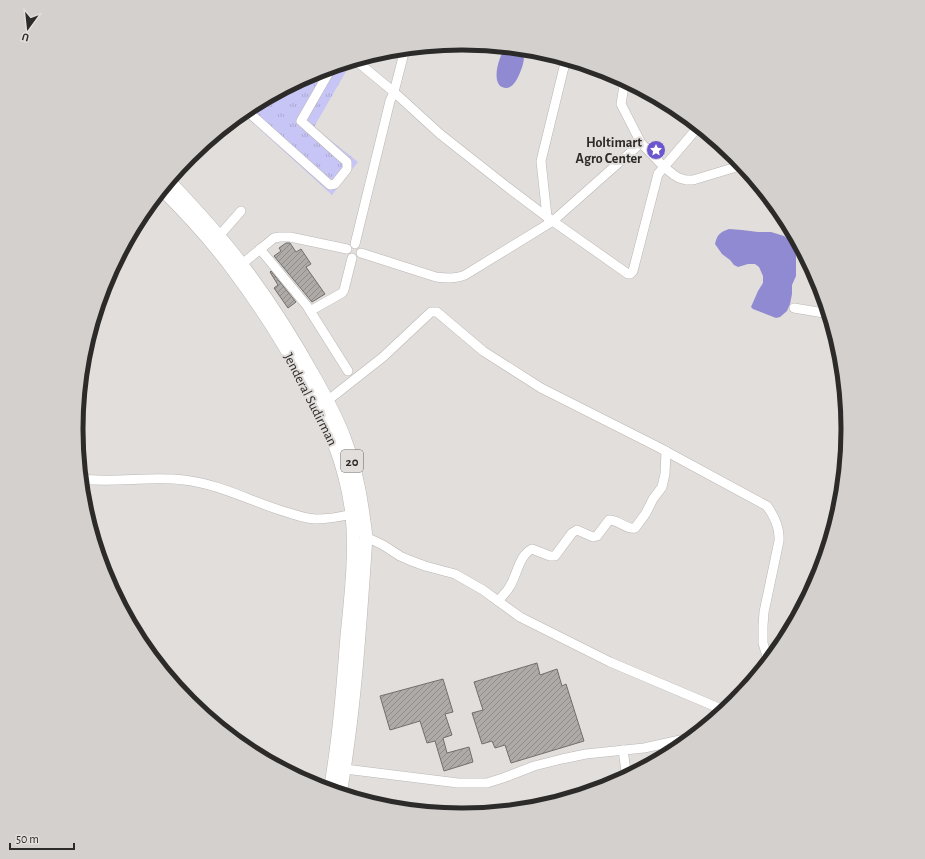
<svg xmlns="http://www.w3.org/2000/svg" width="925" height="859" font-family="'Alegreya Sans',sans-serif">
	<defs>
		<pattern id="park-tufts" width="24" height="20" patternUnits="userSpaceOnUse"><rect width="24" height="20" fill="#c7c5f5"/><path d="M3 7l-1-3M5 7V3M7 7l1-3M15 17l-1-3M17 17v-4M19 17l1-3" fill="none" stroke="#aba9d2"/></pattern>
		<pattern id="building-hatch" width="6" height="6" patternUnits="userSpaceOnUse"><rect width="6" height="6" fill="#aeaaa8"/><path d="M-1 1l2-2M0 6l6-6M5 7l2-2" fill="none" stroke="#8e8b89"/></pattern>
	</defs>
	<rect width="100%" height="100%" fill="#e2dedb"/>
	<path fill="url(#park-tufts)" d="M 352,61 L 314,127 L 358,162 L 332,195 L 242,113 L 248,108 L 315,72 Z"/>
	<g fill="#8f8ad1">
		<path d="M 506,47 L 522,49 C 525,56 524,63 521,70 C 518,78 512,92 502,87 C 499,86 498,83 497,80 C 495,70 500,55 506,47 Z"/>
		<path d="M 729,229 L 742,230 L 758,232 L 771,232 L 784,236 L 790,241 L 794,247 L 796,255 L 796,276 L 792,285 L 792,294 L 790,304 L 787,311 L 780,317 L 776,318 L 753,309 L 751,307 L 758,291 L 763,283 L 763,276 L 759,267 L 755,264 L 748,264 L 738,267 L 734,265 L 730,260 L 722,254 L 715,244 C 717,235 720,232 729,229 Z"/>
	</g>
	<g fill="url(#building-hatch)" stroke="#726e6c">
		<path d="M 286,243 L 290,243 L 296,252 L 301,249 L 311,264 L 306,267 L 325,294 L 312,302 L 274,256 L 281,251 L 279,248 Z"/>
		<path d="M 271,271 L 296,302 L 288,308 L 274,288 L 278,285 L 270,272 Z"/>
		<path d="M 537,663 L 540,675 L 557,669 L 562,686 L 566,684 L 584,741 L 511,763 L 505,745 L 495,748 L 492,741 L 482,744 L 472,713 L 483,710 L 474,682 Z"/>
		<path d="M 443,679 L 453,712 L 445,714 L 452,735 L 443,738 L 447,753 L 469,747 L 473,762 L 444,771 L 435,741 L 427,743 L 420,721 L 390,730 L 380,696 Z"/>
	</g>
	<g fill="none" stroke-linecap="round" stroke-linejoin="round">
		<g stroke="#bbb6b4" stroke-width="10">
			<g id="minor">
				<path d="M 355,60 L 394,92 L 440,134 L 506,186 L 547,217 L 628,274 L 630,274 L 633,271 L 658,174 L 699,126"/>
				<path d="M 625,80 L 621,104 L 641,143 L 664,167 L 674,175 L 679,178 L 686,180 L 693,180 L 743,165"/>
				<path d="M 246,110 L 330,185 L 335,184 L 347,169 L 347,162 L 301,121 L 332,67"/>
				<path d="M 547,217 L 541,161 L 566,59"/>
				<path d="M 219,236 L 241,211"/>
				<path d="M 355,244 L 390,101 L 394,92 L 405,49"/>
				<path d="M 260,249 L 307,306 L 348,371"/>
				<path d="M 361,253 L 436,277 C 446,278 456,279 465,275 L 553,221 L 641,143"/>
				<path d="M 242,264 L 274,238 L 280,237 L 290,237 L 347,249"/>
				<path d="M 794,308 L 824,313 L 831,320"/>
				<path d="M 310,311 L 342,293 L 344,290 L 352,258"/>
				<path d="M 327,401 L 383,357 L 431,312 L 437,312 L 483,351 L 541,388 L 658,447 L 767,506 C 775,517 780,528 779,541 L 764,612 L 763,626 L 763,643 L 769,663"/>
				<path d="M 81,479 C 115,483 150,476 184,480 C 220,484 252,502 286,512 C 296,515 306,519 316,519 C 328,519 340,517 352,514"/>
				<path d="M 366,537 L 383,545 L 400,556 L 409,560 L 425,566 L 455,574 L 483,590 L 520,617 L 610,662 L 726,711"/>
				<path d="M 498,601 C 502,596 507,592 510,586 C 517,575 519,555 532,549 L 550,556 L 555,556 L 572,533 L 577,530 L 593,537 L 597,536 L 609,520 C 620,520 626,530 635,528 L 646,513 L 653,499 L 662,487 L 665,474 L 666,451"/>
				<path d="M 623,750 L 627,778"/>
				<path d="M 345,769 L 458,783 L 487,783 L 503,778 L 534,766 L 562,759 L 586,754 L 644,748 L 694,737"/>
			</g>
		</g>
		<g stroke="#bbb6b4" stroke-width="14">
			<g id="highway">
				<path d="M 169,181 C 194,208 220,235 242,265 C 270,302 294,340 316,380 C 326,398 338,420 345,440 C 357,471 362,504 366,537 C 360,623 355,709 340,794"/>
				<path d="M 162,189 C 188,215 213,242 234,271 C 261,307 285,344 305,383 C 316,403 327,422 334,443 C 343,466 349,490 352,514 C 356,554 351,596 347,636 C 343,688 339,740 330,791"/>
			</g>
		</g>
		<use href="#minor" stroke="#fff" stroke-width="9"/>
		<use href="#highway" stroke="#fff" stroke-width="13"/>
	</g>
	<defs>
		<g id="sight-disc" transform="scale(1)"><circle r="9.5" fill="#6b56cf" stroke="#e2dedb"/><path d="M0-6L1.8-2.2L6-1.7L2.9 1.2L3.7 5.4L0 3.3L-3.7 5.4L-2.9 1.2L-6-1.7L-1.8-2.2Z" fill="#fff"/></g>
	</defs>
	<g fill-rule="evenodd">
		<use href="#sight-disc" x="656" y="150"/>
	</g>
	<g text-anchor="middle" stroke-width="4" stroke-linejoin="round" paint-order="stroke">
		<rect fill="#e2dedb" stroke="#63615f" stroke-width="1" x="341" y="450" width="22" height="22" rx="3"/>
		<g font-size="13" font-weight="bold" fill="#2c2b2a">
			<text x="352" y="466">20</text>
		</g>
		<g font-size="14" font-weight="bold" fill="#2c2b2a" stroke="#e2dedb" text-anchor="end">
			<text x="642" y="147">Holtimart<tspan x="642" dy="16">Agro Center</tspan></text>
		</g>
		<g font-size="14" fill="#2c2b2a" stroke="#e2dedb">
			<text transform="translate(311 399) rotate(63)" y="5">Jenderal Sudirman</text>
		</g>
	</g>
	<path d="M0 0H925V859H0ZM83 429a379 379 0 1 1 758 0a379 379 0 1 1-758 0Z" fill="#d3d0cd" fill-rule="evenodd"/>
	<path fill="none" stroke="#2c2b2a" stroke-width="5" d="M83 429a379 379 0 1 1 758 0a379 379 0 1 1-758 0Z"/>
	<g transform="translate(28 28) rotate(195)" stroke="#e2dedb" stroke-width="3" paint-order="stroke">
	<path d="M0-3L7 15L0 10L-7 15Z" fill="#2c2b2a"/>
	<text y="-6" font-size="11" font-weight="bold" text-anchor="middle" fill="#2c2b2a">U</text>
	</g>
	<path d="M10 843v6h64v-6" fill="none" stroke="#2c2b2a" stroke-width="2"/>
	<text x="16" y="843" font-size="12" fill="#2c2b2a" stroke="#e2dedb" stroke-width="3" paint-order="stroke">50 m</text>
</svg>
